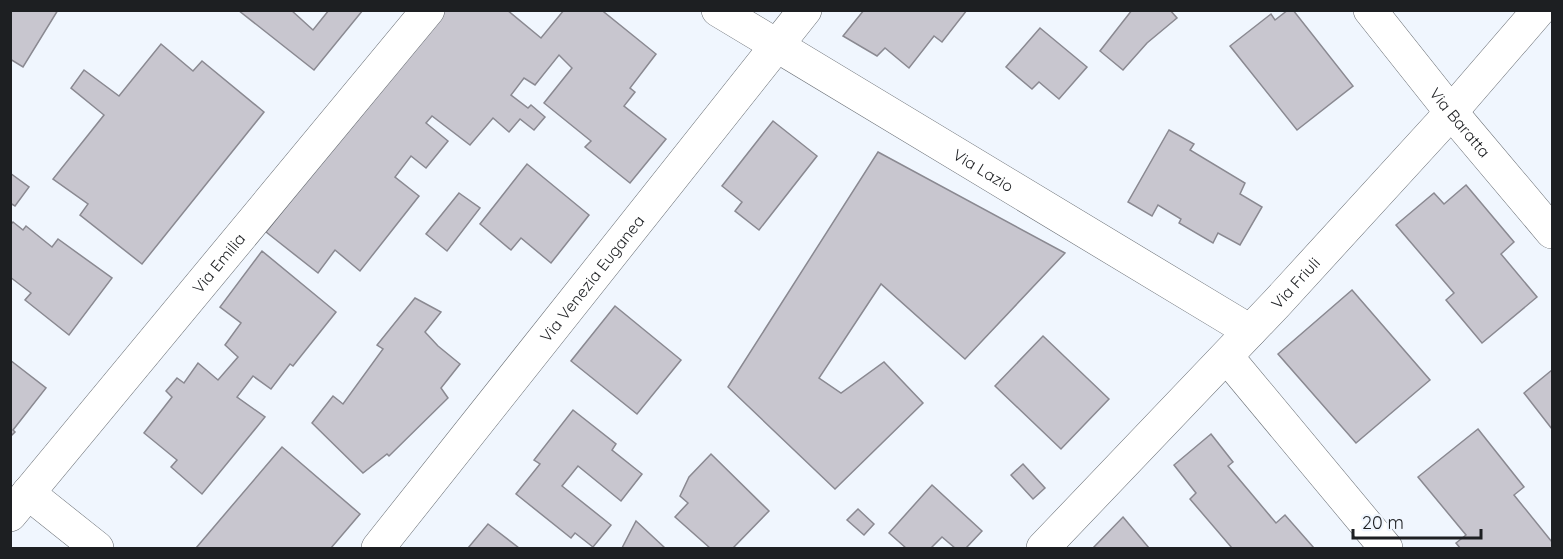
<svg xmlns="http://www.w3.org/2000/svg" width="1563" height="559" font-family="Quicksand,sans-serif">
	<rect width="100%" height="100%" fill="#f0f6fe"/>
	<g fill="#c8c6cf" stroke="#8a8991" stroke-width="1.5">
		<path d="M 10,10 L 58,10 L 23,67 L 10,59 Z"/>
		<path d="M 238,10 L 291,10 L 313,30 L 329,10 L 363,10 L 314,70 Z"/>
		<path d="M 442,10 L 507,10 L 541,38 L 564,10 L 605,10 L 604,12 L 656,54 L 630,88 L 635,92 L 624,106 L 666,139 L 630,183 L 585,147 L 591,141 L 544,103 L 572,68 L 559,55 L 535,85 L 524,78 L 511,95 L 528,108 L 531,105 L 545,117 L 534,130 L 520,119 L 509,132 L 493,118 L 470,145 L 432,116 L 426,123 L 448,141 L 426,168 L 411,156 L 395,177 L 419,196 L 360,271 L 335,250 L 318,273 L 266,232 Z"/>
		<path d="M 864,10 L 967,10 L 942,42 L 934,36 L 909,68 L 885,48 L 877,56 L 843,36 Z"/>
		<path d="M 1132,10 L 1170,10 L 1177,18 L 1147,43 L 1123,70 L 1100,51 Z"/>
		<path d="M 1288,10 L 1293,10 L 1353,86 L 1297,130 L 1230,46 L 1271,14 L 1275,20 Z"/>
		<path d="M 1040,28 L 1087,67 L 1059,99 L 1039,82 L 1032,89 L 1006,67 Z"/>
		<path d="M 161,44 L 193,71 L 202,61 L 264,112 L 142,264 L 80,215 L 88,204 L 53,179 L 104,115 L 71,88 L 84,70 L 119,96 Z"/>
		<path d="M 773,121 L 817,156 L 759,230 L 735,211 L 742,202 L 722,186 Z"/>
		<path d="M 1169,130 L 1194,144 L 1190,150 L 1245,183 L 1240,194 L 1262,207 L 1240,245 L 1218,233 L 1213,243 L 1179,223 L 1181,219 L 1158,205 L 1152,216 L 1128,202 Z"/>
		<path d="M 878,152 L 1065,253 L 965,359 L 881,284 L 819,378 L 841,393 L 884,362 L 923,403 L 835,489 L 728,387 Z"/>
		<path d="M 527,164 L 589,215 L 551,263 L 521,238 L 511,250 L 480,224 Z"/>
		<path d="M 10,173 L 29,187 L 15,206 L 10,203 Z"/>
		<path d="M 1466,185 L 1514,242 L 1501,254 L 1537,297 L 1482,343 L 1446,300 L 1454,293 L 1396,225 L 1434,193 L 1444,204 Z"/>
		<path d="M 459,193 L 480,208 L 447,251 L 426,234 Z"/>
		<path d="M 13,222 L 23,230 L 26,226 L 52,247 L 58,239 L 112,278 L 69,335 L 25,300 L 31,293 L 10,277 L 10,225 Z"/>
		<path d="M 262,251 L 336,312 L 293,366 L 290,364 L 271,389 L 253,376 L 237,397 L 265,417 L 202,494 L 171,467 L 177,460 L 144,433 L 172,397 L 166,391 L 177,378 L 184,383 L 198,363 L 218,380 L 238,357 L 225,345 L 241,323 L 220,307 Z"/>
		<path d="M 1352,290 L 1430,380 L 1356,443 L 1278,354 Z"/>
		<path d="M 415,298 L 441,312 L 425,332 L 438,346 L 460,364 L 441,388 L 448,398 L 389,456 L 387,454 L 363,473 L 312,423 L 333,396 L 343,404 L 383,349 L 377,345 Z"/>
		<path d="M 615,306 L 681,360 L 637,414 L 571,361 Z"/>
		<path d="M 1043,336 L 1109,399 L 1061,449 L 995,386 Z"/>
		<path d="M 10,360 L 46,388 L 13,430 L 15,432 L 10,437 Z"/>
		<path d="M 1552,370 L 1552,429 L 1524,393 Z"/>
		<path d="M 573,410 L 616,444 L 612,450 L 642,474 L 621,501 L 578,466 L 562,486 L 611,525 L 593,547 L 575,533 L 571,538 L 516,494 L 540,464 L 534,460 Z"/>
		<path d="M 1478,429 L 1524,487 L 1514,495 L 1552,542 L 1552,548 L 1460,548 L 1456,543 L 1466,535 L 1418,477 Z"/>
		<path d="M 1211,434 L 1233,462 L 1228,466 L 1276,523 L 1285,515 L 1314,548 L 1232,548 L 1190,499 L 1196,493 L 1174,465 Z"/>
		<path d="M 282,447 L 360,514 L 331,548 L 196,548 Z"/>
		<path d="M 711,454 L 769,511 L 733,548 L 710,548 L 675,517 L 688,503 L 680,496 L 689,477 Z"/>
		<path d="M 1023,464 L 1045,488 L 1033,499 L 1011,475 Z"/>
		<path d="M 932,485 L 982,531 L 966,548 L 955,548 L 942,537 L 931,548 L 906,548 L 889,533 Z"/>
		<path d="M 858,509 L 874,524 L 864,535 L 847,520 Z"/>
		<path d="M 1123,517 L 1149,548 L 1093,548 Z"/>
		<path d="M 636,521 L 665,548 L 622,548 Z"/>
		<path d="M 488,524 L 519,548 L 468,548 Z"/>
	</g>
	<g fill="none" stroke-linecap="round" stroke-linejoin="round">
		<g stroke="#686d73" stroke-width="34">
			<g id="minor">
				<path id="s1" d="M 718,10 L 1250,331"/>
				<path id="s2" d="M 1370,10 L 1451,112 L 1552,232"/>
				<path d="M 1227,357 L 1386,548"/>
				<path d="M 28,493 L 97,548"/>
				<path id="s3" d="M 10,515 L 428,10"/>
				<path id="s4" d="M 378,548 L 805,10"/>
				<path id="s5" d="M 1043,548 L 1276,304 L 1438,127 L 1539,10"/>
			</g>
		</g>
		<use href="#minor" stroke="#fff" stroke-width="33"/>
	</g>
	<g text-anchor="middle" stroke-width="4.5" stroke-linejoin="round" paint-order="stroke">
		<g font-size="16" fill="#1d1f22" stroke="#f0f6fe">
			<text dy="6" stroke="none"><textPath href="#s2" startOffset="144">Via Baratta</textPath></text>
			<text dy="6" stroke="none"><textPath href="#s1" startOffset="310">Via Lazio</textPath></text>
			<text dy="6" stroke="none"><textPath href="#s3" startOffset="327">Via Emilia</textPath></text>
			<text dy="6" stroke="none"><textPath href="#s4" startOffset="344">Via Venezia Euganea</textPath></text>
			<text dy="6" stroke="none"><textPath href="#s5" startOffset="366">Via Friuli</textPath></text>
		</g>
	</g>
	<rect width="1563" height="559" fill="none" stroke="#1d1f22" stroke-width="24"/>
	<path d="M1353 529v9h128v-9" fill="none" stroke="#1d1f22" stroke-width="3"/>
	<text x="1362" y="529" font-size="18" fill="#1d1f22" stroke="#f0f6fe" stroke-width="4.5" paint-order="stroke">20 m</text>
</svg>
